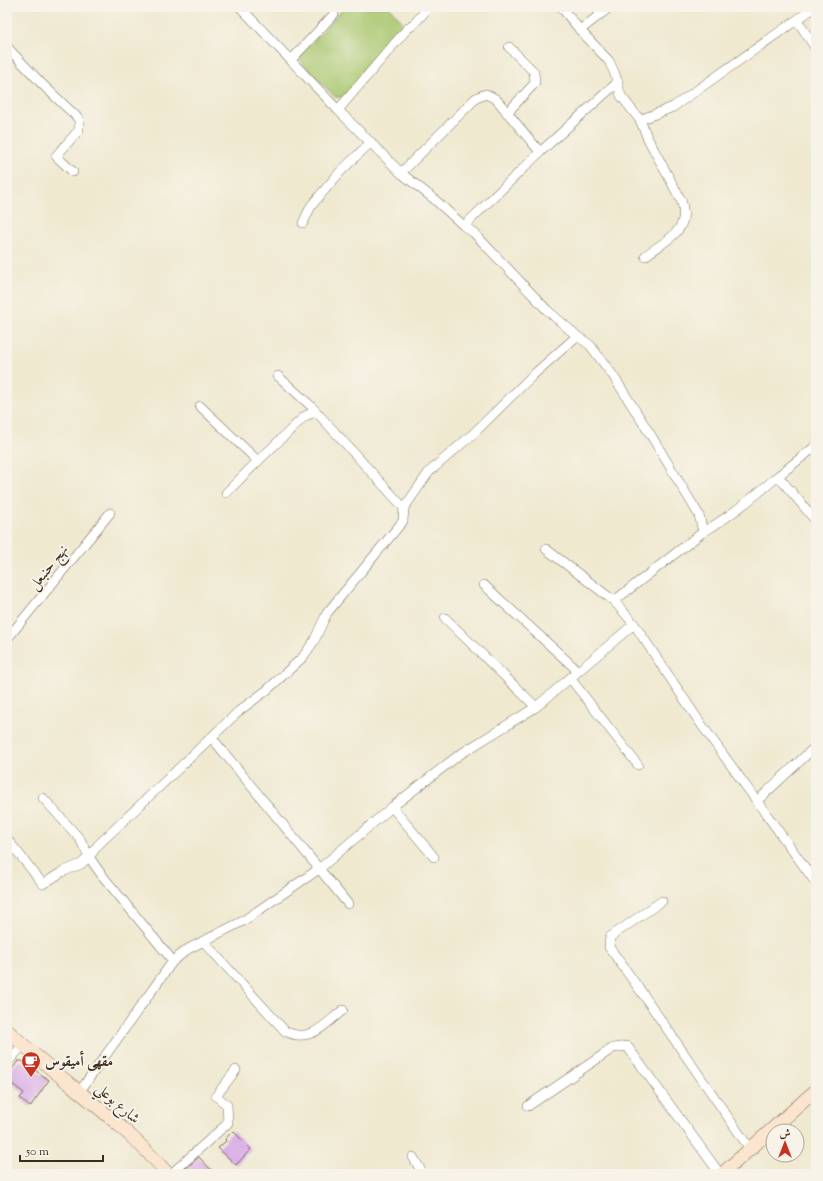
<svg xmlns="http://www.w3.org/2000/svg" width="823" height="1181" font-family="'Sorts Mill Goudy',Amiri,serif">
	<rect width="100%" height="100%" fill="#f7f3e8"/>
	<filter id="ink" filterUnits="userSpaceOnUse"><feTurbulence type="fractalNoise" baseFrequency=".025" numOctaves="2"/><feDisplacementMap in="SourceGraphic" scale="8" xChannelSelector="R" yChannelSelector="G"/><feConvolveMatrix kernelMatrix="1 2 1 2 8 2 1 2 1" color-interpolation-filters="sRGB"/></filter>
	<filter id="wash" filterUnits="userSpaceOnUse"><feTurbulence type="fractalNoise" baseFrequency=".012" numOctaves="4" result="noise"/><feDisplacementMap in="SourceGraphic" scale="16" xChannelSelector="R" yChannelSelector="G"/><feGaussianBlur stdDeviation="0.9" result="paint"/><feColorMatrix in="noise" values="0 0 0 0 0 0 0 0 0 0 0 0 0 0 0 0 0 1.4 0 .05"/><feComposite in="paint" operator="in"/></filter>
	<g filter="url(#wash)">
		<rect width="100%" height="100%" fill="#efe9d0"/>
		<path fill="#a9c76f" stroke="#727846" d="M 345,7 L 389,7 L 405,25 L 344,97 L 335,97 L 302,63 L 300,56 Z"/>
		<g id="blocks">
			<g fill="#d6a6e7">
				<path d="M 18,1061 L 22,1061 L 49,1080 L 30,1107 L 20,1098 L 24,1093 L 7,1080 L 7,1076 Z"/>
				<path d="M 233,1131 L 251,1149 L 236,1165 L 218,1148 L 226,1141 L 225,1139 Z"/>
				<path d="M 199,1157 L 215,1174 L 189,1174 L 185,1169 Z"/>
			</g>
		</g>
	</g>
	<g filter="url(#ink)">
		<use href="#blocks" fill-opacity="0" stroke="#7a6d5c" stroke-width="1"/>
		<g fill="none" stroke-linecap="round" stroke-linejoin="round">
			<g stroke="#7a6d5c" stroke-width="10">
				<g id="street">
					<path d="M 240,7 L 338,110 L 401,173 L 434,199 L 464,226 L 474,233 L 547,310 L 577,336 L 590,345 L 614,377 L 652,437 L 699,515 L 703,532 L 614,601"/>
					<path d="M 561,7 L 580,30 L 609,61 L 615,74 L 621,96 L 640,120 L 673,107 L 815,7"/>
					<path d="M 797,20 L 816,49"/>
					<path d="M 580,30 L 610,7"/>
					<path d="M 7,47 L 42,84 L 79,119 L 79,130 L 56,156 L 73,172"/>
					<path d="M 291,60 L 334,14"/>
					<path d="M 338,110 L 407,29 L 413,25 L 429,7"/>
					<path d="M 507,113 L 535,83 L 534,72 L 509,47"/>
					<path d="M 640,120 L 648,139 L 681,200 C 692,231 666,240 645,256"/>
					<path d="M 401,173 L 476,98 L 486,94 L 496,99 L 540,152"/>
					<path d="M 303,223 L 311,206 L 340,172 L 371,142"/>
					<path d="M 464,226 L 540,152 L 618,82"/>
					<path d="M 278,376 L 311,406 L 404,508"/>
					<path d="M 200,406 L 258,461 L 305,416 L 315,412"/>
					<path d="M 778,476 L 816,446"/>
					<path d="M 226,493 L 258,461"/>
					<path d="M 703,532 C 730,517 754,497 778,476 L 816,521"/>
					<path d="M 546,549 L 614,601 L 634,624"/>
					<path d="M 484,585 L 578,671"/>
					<path d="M 445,618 L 536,707"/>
					<path d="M 7,639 L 110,513"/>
					<path d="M 570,678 L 638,765"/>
					<path d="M 212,738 L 348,904"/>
					<path d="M 43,798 L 80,839 L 89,857 L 101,874 L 173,961"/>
					<path d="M 757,801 L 816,746"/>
					<path d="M 392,807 L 434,857"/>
					<path d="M 7,839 L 43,884 L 62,872 L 81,864 L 89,857 L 98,845 L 239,711 L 267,690 L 303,657 L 314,641 L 327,613 L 403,521 L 404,508 L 429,472 L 474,433 L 533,375 L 577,336"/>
					<path d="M 662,901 L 610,937 L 609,947 L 645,997 L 750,1149"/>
					<path d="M 203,941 L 285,1031 C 310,1044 324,1025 343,1010"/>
					<path d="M 7,1063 L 23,1045"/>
					<path d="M 80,1091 L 173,961 L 188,949 L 243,921 L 319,869 L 392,807 L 459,755 L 536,707 L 634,624 L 701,724 L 816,883"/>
					<path d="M 528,1106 L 613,1048 L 627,1046 L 720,1174"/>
					<path d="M 413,1157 L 423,1174"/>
					<path d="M 171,1174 L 228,1123 L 227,1105 L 216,1096 L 236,1070"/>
				</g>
			</g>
			<g stroke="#7a6d5c" stroke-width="14">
				<g id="secondary">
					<path d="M 7,1030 C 60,1080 120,1119 168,1174"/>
					<path d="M 722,1174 L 816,1090"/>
				</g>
			</g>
			<use href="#street" stroke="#fff" stroke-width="9"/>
			<use href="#secondary" stroke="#fbe5cf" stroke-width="13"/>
		</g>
	</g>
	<defs>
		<g id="cafe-pin" transform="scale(1)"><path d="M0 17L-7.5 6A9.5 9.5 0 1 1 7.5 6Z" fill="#c8321e" stroke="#f7f3e8"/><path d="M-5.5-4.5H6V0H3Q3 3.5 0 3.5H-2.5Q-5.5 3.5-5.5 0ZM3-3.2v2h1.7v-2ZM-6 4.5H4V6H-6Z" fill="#fff"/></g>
	</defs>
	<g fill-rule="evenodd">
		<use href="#cafe-pin" x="31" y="1061"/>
	</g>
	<g text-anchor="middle" stroke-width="4" stroke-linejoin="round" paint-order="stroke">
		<g font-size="15" fill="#3b2a1e" stroke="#f7f3e8">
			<text transform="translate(48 567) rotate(-51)" y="5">نهج حنبعل</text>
			<text transform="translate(118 1103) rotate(41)" y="5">شارع بوعلي</text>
		</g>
		<g font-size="15" font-weight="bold" fill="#3b2a1e" stroke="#f7f3e8" text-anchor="start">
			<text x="45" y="1066">مقهى أميقوس</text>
		</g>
	</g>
	<rect width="823" height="1181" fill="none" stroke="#f7f3e8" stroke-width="24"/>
	<g transform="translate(785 1143)"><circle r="19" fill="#f7f3e8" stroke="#aca397"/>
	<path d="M0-3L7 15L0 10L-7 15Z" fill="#c8321e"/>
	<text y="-6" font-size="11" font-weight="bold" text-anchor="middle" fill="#3b2a1e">ش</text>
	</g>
	<path d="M20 1155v6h83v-6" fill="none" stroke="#3b2a1e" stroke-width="2"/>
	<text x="26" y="1155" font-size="12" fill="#3b2a1e" stroke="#f7f3e8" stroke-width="3" paint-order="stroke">50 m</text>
</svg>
